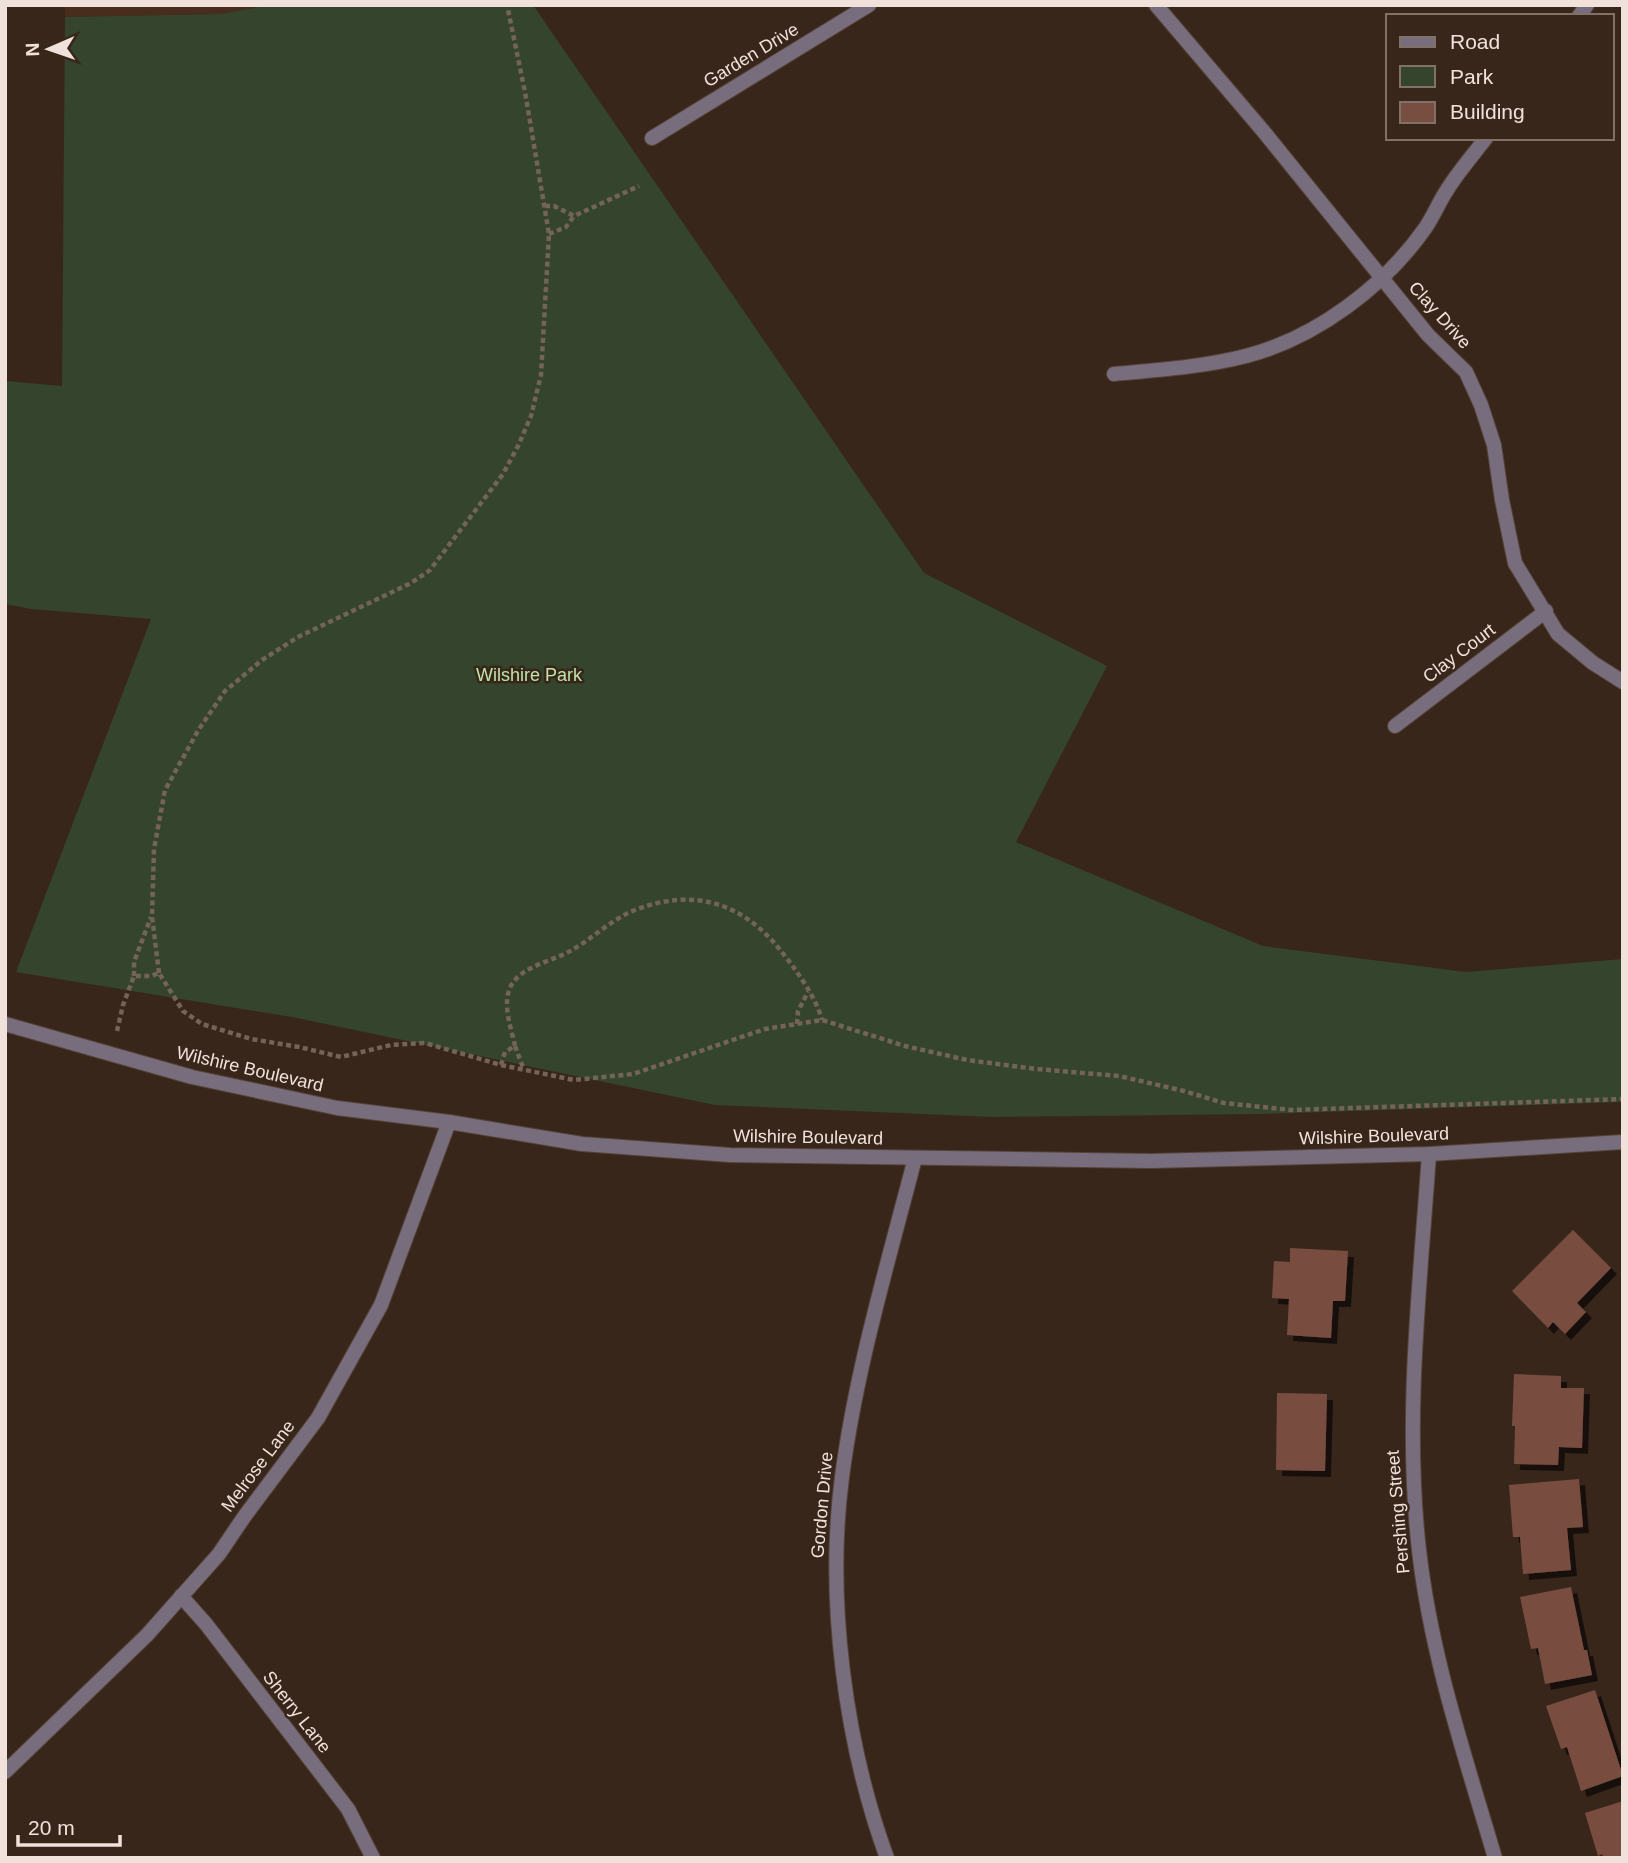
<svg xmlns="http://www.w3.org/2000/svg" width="1628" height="1863" font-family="Arial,sans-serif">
	<defs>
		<filter id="shadow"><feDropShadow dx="6" dy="6" stdDeviation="0" flood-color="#0009"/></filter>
	</defs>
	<rect width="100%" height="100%" fill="#39261b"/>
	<path fill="#482d1f" d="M 65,5 L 269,5 L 221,14 L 65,17 Z"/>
	<path fill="#35442d" d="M 269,5 L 533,5 L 924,573 L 1107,666 L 1016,842 L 1263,946 L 1466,972 L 1623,959 L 1623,1102 L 1259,1114 L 992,1117 L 715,1105 L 292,1017 L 16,972 L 151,619 L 31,609 L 5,604 L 5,381 L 62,386 L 65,17 L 221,14 Z"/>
	<g fill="#784e41" filter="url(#shadow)">
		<path d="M 1573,1230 L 1611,1268 L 1577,1303 L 1586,1312 L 1565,1334 L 1553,1322 L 1548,1328 L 1512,1291 Z"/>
		<path d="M 1290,1248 L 1348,1251 L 1345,1301 L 1333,1301 L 1331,1338 L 1287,1335 L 1289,1299 L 1272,1298 L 1274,1261 L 1290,1262 Z"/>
		<path d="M 1514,1374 L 1561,1376 L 1561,1388 L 1584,1388 L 1582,1448 L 1559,1447 L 1558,1465 L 1514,1464 L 1515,1426 L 1512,1426 Z"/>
		<path d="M 1277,1393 L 1327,1394 L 1325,1471 L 1276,1470 Z"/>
		<path d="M 1579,1479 L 1583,1527 L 1567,1528 L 1571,1570 L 1523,1574 L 1520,1537 L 1513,1537 L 1509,1485 Z"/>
		<path d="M 1571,1587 L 1584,1650 L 1587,1650 L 1592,1675 L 1545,1684 L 1538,1648 L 1531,1649 L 1520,1597 Z"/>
		<path d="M 1595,1690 L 1623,1776 L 1581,1791 L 1567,1747 L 1561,1749 L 1546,1706 Z"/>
		<path d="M 1623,1801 L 1623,1858 L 1604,1858 L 1602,1854 L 1598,1856 L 1585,1813 Z"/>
	</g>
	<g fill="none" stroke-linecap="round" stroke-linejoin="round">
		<g stroke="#56443a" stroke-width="16">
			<g id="street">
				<path d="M 1156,5 L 1264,132 L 1428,335 L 1466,372 L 1481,405 L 1494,445 L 1502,500 L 1515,563 L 1558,634 L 1593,663 L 1623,682"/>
				<path d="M 1579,16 L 1587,5"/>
				<path d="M 652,138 L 869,5"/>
				<path d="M 1114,374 C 1158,370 1203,367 1246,356 C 1316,338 1385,286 1426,227 C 1434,215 1439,202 1447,190 C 1458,172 1473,155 1486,138"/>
				<path d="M 1395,726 L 1546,611"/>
				<path d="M 5,1024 L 192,1077 L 337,1108 L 449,1122 L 582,1144 L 730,1155 L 1151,1161 L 1429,1154 L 1623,1142"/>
				<path d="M 1429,1154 C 1420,1286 1404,1418 1419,1550 C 1431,1656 1465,1756 1495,1858"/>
				<path d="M 181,1596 L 206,1624 L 348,1809 L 373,1858"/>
				<path d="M 5,1772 L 147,1635 L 219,1554 L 244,1517 L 318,1418 L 381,1305 L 449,1122"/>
				<path d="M 887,1858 C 845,1743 826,1599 842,1477 C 856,1369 888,1263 915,1158"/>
			</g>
		</g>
		<g stroke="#746359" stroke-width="4.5" stroke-dasharray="5 3.5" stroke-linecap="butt">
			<path d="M 545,206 L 554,206 L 574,216 L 639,186"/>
			<path d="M 549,234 L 566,227 L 574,216"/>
			<path d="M 159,973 L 152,916 L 154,849 L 165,790 L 199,729 L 225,691 L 262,660 L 298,637 L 411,583 L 430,570 L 503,474 L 518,446 L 531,416 L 541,375 L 549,234 L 525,92 L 507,5"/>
			<path d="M 134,976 L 134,962 L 151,917"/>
			<path d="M 797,1024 L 798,1011 L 808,992"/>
			<path d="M 117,1031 L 123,1005 L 134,976 L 151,976 L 159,973 L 183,1011 L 202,1024 L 251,1039 L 299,1047 L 341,1057 L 391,1045 L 425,1043 L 501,1065 L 574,1080 L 633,1074 L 765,1029 L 822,1020 L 905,1046 L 967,1060 L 1036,1069 L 1119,1076 L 1184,1091 L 1224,1103 L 1291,1110 L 1623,1099"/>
			<path d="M 515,1046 L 524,1070"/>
			<path d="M 501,1065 L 505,1052 L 515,1046 C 511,1027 501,1002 512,984 C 524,965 554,961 572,950 C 593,938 612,919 635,910 C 694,887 743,903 781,951 C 795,968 817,999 822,1020"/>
		</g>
		<use href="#street" stroke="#786d7c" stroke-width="14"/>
	</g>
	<g text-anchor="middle" stroke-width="5" stroke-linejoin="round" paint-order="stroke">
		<g font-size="18" fill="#f0e2db" stroke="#39261b">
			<text transform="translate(751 55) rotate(-31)" y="6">Garden Drive</text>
			<text transform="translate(1440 315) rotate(48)" y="6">Clay Drive</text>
			<text transform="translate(1459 653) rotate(-37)" y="6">Clay Court</text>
			<text transform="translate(250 1069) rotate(13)" y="6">Wilshire Boulevard</text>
			<text transform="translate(1374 1136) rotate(-2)" y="6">Wilshire Boulevard</text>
			<text transform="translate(808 1137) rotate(1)" y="6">Wilshire Boulevard</text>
			<text transform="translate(258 1466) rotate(-53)" y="6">Melrose Lane</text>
			<text transform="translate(822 1505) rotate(-85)" y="6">Gordon Drive</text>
			<text transform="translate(1398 1512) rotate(-95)" y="6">Pershing Street</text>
			<text transform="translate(297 1712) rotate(52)" y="6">Sherry Lane</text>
		</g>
		<g font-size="18" fill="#bde5a8" stroke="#39261b">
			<text x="529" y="681">Wilshire Park</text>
		</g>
	</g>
	<rect width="1628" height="1863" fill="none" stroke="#f0e2db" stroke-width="14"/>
	<rect x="1386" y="14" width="228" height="126" fill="#39261b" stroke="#827168" stroke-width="2"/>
	<rect x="1400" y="37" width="35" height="10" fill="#786d7c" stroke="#827168" stroke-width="2"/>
	<text x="1450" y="49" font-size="21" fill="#f0e2db">Road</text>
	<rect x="1400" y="66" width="35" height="21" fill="#35442d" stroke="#827168" stroke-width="2"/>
	<text x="1450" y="84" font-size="21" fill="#f0e2db">Park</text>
	<rect x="1400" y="102" width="35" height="21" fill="#784e41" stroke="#827168" stroke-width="2"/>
	<text x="1450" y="119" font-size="21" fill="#f0e2db">Building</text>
	<g transform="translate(49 49) rotate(268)" stroke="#39261b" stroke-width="5" paint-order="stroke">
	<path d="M0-5L12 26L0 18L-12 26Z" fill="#f0e2db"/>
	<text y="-10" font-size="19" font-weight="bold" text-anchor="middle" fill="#f0e2db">N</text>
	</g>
	<path d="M18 1835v10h102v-10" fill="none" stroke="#f0e2db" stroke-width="3.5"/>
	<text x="28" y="1835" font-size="21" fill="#f0e2db" stroke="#39261b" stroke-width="5" paint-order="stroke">20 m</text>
</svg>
